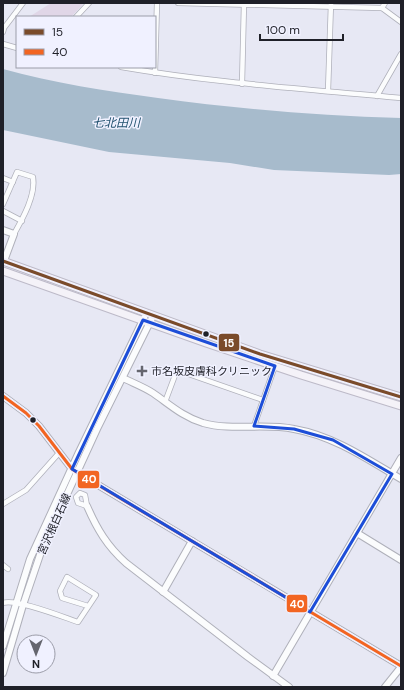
<svg xmlns="http://www.w3.org/2000/svg" width="404" height="690" font-family="'DM Sans','Noto Sans JP',sans-serif">
	<rect width="100%" height="100%" fill="#e7e8f4"/>
	<path fill="#e0d6e7" d="M 51,3 L 84,3 L 71,17 L 29,17 Z"/>
	<path fill="#a7bbcc" d="M 3,69 C 54,83 106,91 158,98 C 239,109 320,116 401,118 L 401,174 L 389,175 L 274,170 L 230,163 L 109,152 L 3,130 Z"/>
	<g fill="none" stroke-linecap="round" stroke-linejoin="round">
		<g stroke="#afb0ba" stroke-width="6">
			<g id="street">
				<path d="M 178,3 L 382,8 L 385,3"/>
				<path d="M 382,8 L 401,22"/>
				<path d="M 76,17 L 89,3"/>
				<path d="M 3,32 L 4,28 L 23,3"/>
				<path d="M 3,44 L 17,48"/>
				<path d="M 121,67 C 214,83 307,89 401,98"/>
				<path d="M 155,73 L 157,3"/>
				<path d="M 242,84 L 244,3"/>
				<path d="M 328,91 L 331,3"/>
				<path d="M 377,96 L 401,54"/>
				<path d="M 3,178 L 13,182"/>
				<path d="M 3,204 L 17,172 L 33,177 C 36,195 23,218 14,234"/>
				<path d="M 3,211 L 22,221"/>
				<path d="M 165,402 L 177,370 L 263,400"/>
				<path d="M 254,426 L 275,366"/>
				<path d="M 80,493 L 85,495 L 87,506 L 78,503 L 76,497 Z"/>
				<path d="M 3,504 L 26,490 L 59,453"/>
				<path d="M 3,565 L 8,569"/>
				<path d="M 3,603 C 15,598 63,617 78,622 L 96,595 L 67,577 L 60,591 L 62,598 L 88,606"/>
			</g>
		</g>
		<g stroke="#afb0ba" stroke-width="8">
			<g id="secondary">
				<path d="M 3,230 L 14,234 L 4,261"/>
				<path d="M 123,378 C 133,383 144,387 153,393 C 169,404 183,417 203,423 C 232,431 264,423 294,429 C 334,436 367,459 401,479"/>
				<path d="M 3,396 L 26,413 L 39,426 L 72,469 L 78,473 L 401,666"/>
				<path d="M 87,506 C 97,529 107,546 126,563 L 248,657 L 289,687"/>
				<path d="M 357,533 L 401,560"/>
				<path d="M 163,592 L 192,541"/>
				<path d="M 3,646 L 30,559 L 79,452 L 144,318"/>
				<path d="M 3,673 L 23,605 L 42,549 L 97,429 L 153,316"/>
				<path d="M 273,676 L 401,458"/>
				<path d="M 385,687 L 401,667"/>
			</g>
		</g>
		<g stroke="#bdbac8" stroke-width="9">
			<g id="primary">
				<path d="M 3,261 L 260,354 L 401,397"/>
				<path d="M 3,271 L 206,343 L 301,375 L 401,406"/>
			</g>
		</g>
		<use href="#street" stroke="#fbfcfd" stroke-width="4.5"/>
		<use href="#secondary" stroke="#fbfcfd" stroke-width="6"/>
		<use href="#primary" stroke="#f4f2f8" stroke-width="7"/>
		<g stroke="#f0f1ff" stroke-width="6">
			<path id="bus-1" d="M 3,261 L 260,354 L 401,397"/>
		</g>
		<g stroke="#f0f1ff" stroke-width="6">
			<path id="bus-2" d="M 3,396 L 26,413 L 39,426 L 72,469 L 78,473 L 401,666"/>
		</g>
		<use href="#bus-1" stroke="#7a4b2a" stroke-width="3"/>
		<use href="#bus-2" stroke="#f26522" stroke-width="3"/>
	</g>
	<path fill="none" stroke="#1d4ed8" stroke-width="3" stroke-linejoin="round" d="M 143,320 L 275,366 L 254,426 L 294,429 L 333,440 L 392,474 L 310,612 L 72,469 Z"/>
	<g fill="#1f2028" stroke="#f0f1ff" stroke-width="1.5">
		<circle cx="206" cy="334" r="3.5"/>
		<circle cx="33" cy="420" r="3.5"/>
	</g>
	<path fill="#65666f" stroke="#f0f1ff" stroke-width="1.5" d="M140 365h4v4h4v4h-4v4h-4v-4h-4v-4h4z"/>
	<g text-anchor="middle" stroke-width="3" stroke-linejoin="round" paint-order="stroke">
		<g font-size="11" fill="#1f2028" stroke="#f0f1ff" text-anchor="start">
			<text x="151" y="375">市名坂皮膚科クリニック</text>
		</g>
		<g font-size="11" fill="#1f2028" stroke="#f0f1ff">
			<text transform="translate(54 524) rotate(-66)" y="4">宮沢根白石線</text>
		</g>
		<g font-size="12" font-style="italic" fill="#235270" stroke="#f0f1ff">
			<text x="116" y="127">七北田川</text>
		</g>
	</g>
	<g stroke="#f0f1ff" stroke-width="1.5">
		<rect x="218" y="333" width="22" height="19" rx="4" fill="#7a4b2a"/>
		<rect x="77" y="470" width="23" height="19" rx="4" fill="#f26522"/>
		<rect x="286" y="594" width="22" height="19" rx="4" fill="#f26522"/>
	</g>
	<g font-size="11" text-anchor="middle" font-weight="bold" fill="#fff">
		<text x="229" y="347">15</text>
		<text x="89" y="483">40</text>
		<text x="297" y="608">40</text>
	</g>
	<rect width="404" height="690" fill="none" stroke="#1f2028" stroke-width="8"/>
	<rect x="16" y="16" width="140" height="52" fill="#f0f1ff" stroke="#9c9da9"/>
	<rect x="24" y="29" width="20" height="6" fill="#7a4b2a" stroke="#9c9da9"/>
	<text x="52" y="36" font-size="12" fill="#1f2028">15</text>
	<rect x="24" y="49" width="20" height="6" fill="#f26522" stroke="#9c9da9"/>
	<text x="52" y="56" font-size="12" fill="#1f2028">40</text>
	<g transform="translate(36 654) rotate(180)"><circle r="19" fill="#f0f1ff" stroke="#9c9da9"/>
	<path d="M0-3L7 15L0 10L-7 15Z" fill="#65666f"/>
	<text y="-6" font-size="11" font-weight="bold" text-anchor="middle" fill="#1f2028">N</text>
	</g>
	<path d="M260 34v6h83v-6" fill="none" stroke="#1f2028" stroke-width="2"/>
	<text x="266" y="34" font-size="12" fill="#1f2028" stroke="#f0f1ff" stroke-width="3" paint-order="stroke">100 m</text>
</svg>
